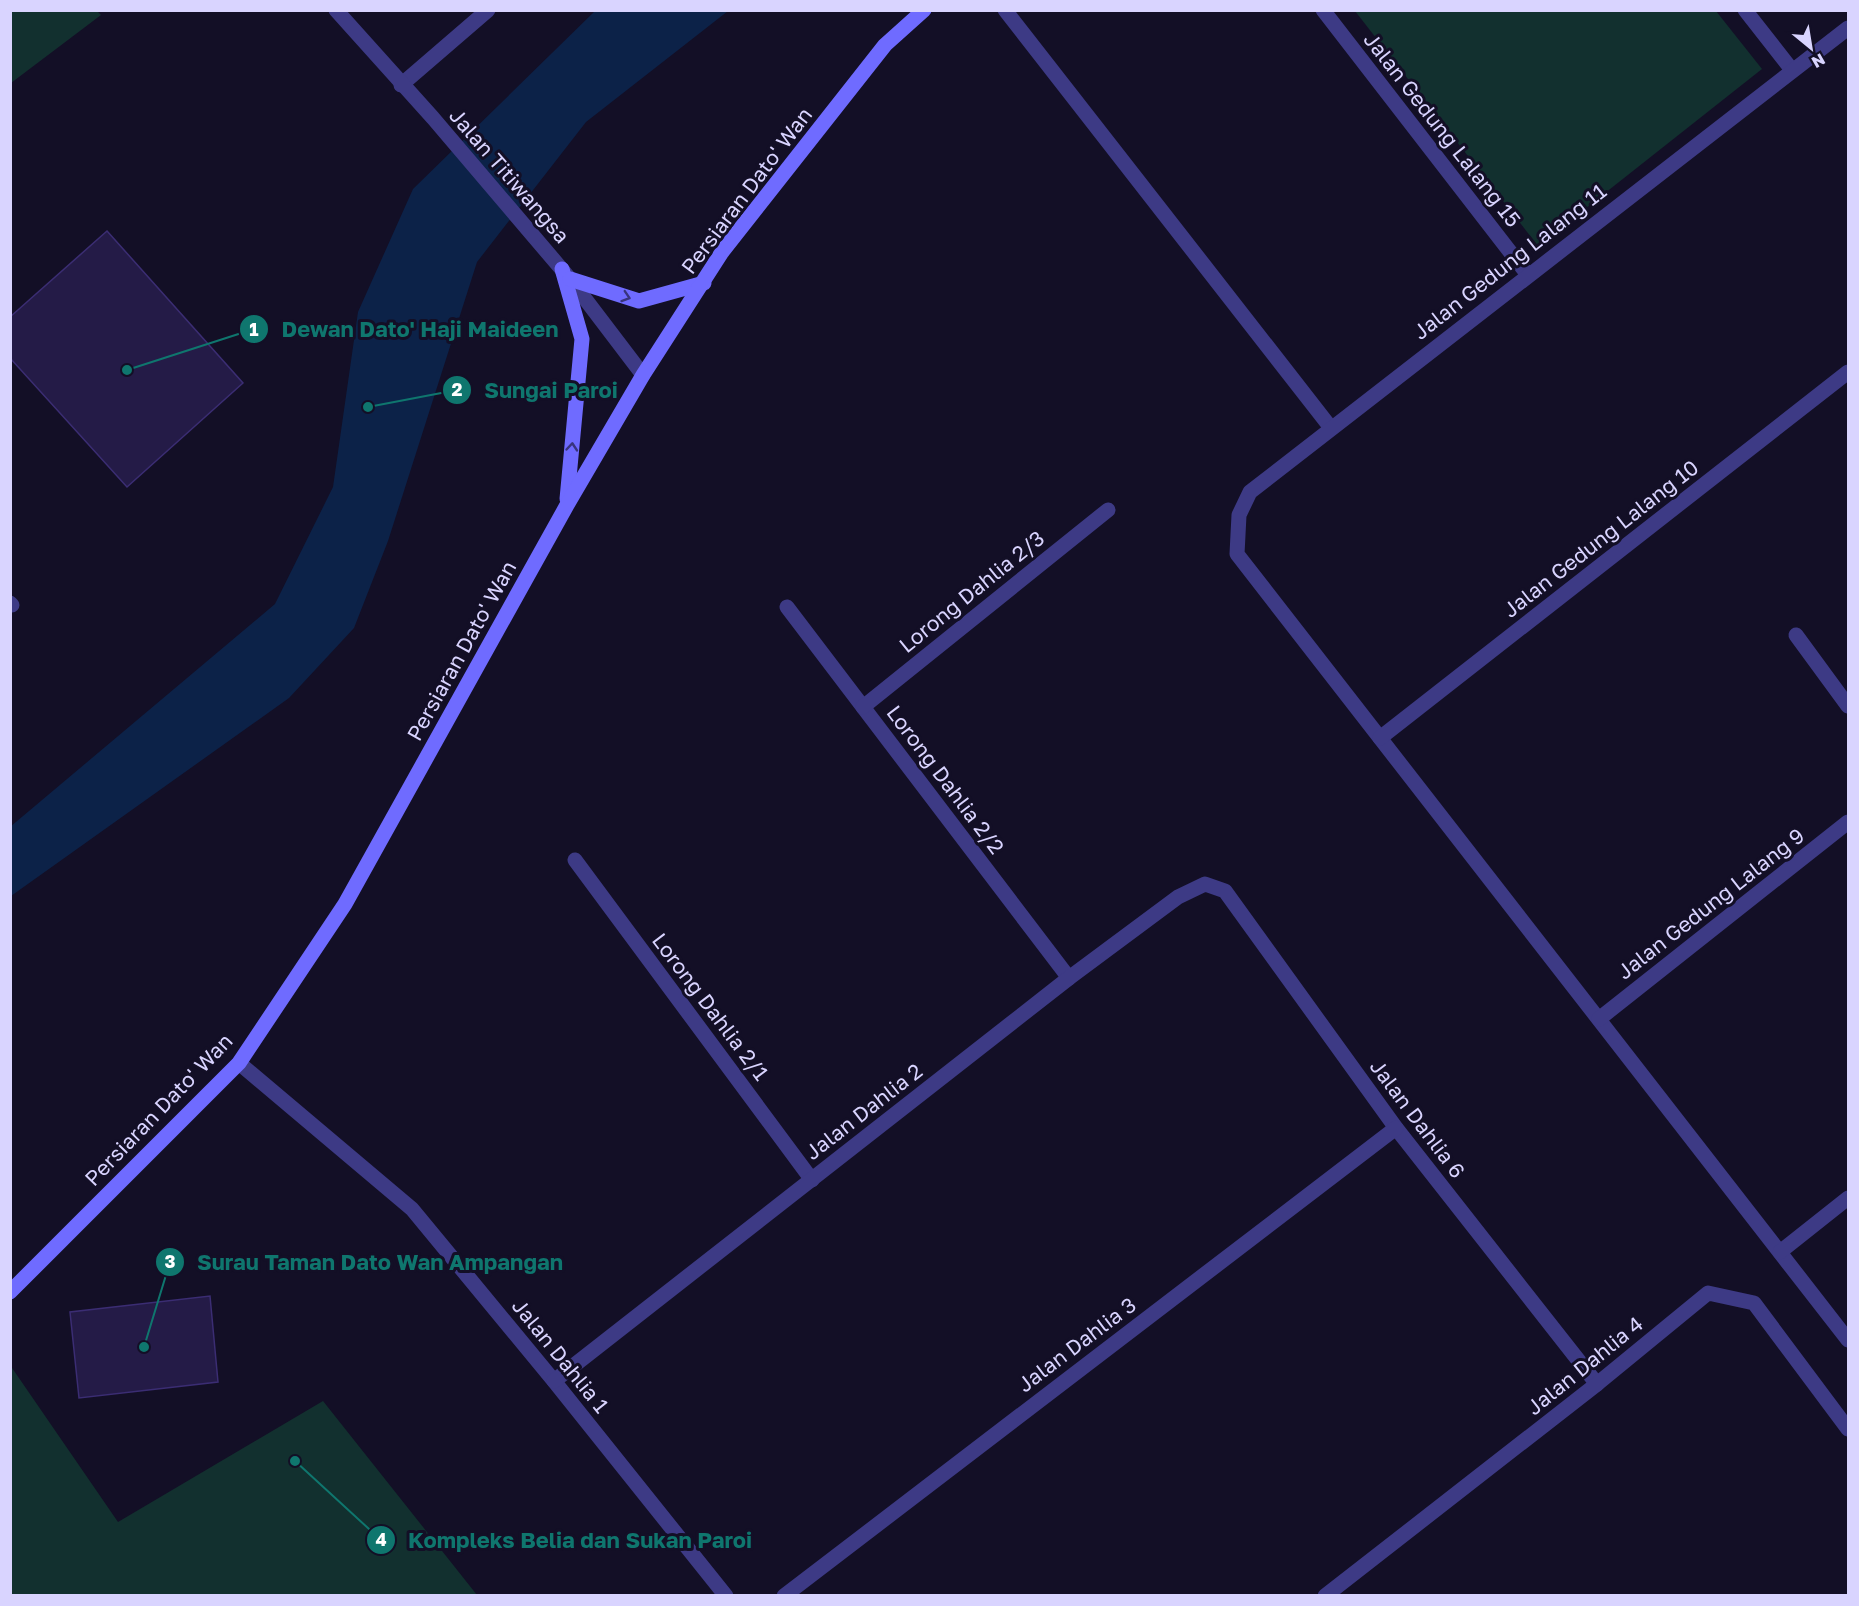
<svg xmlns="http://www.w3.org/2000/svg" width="1859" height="1606" font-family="'Golos Text',sans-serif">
	<rect width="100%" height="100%" fill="#130f26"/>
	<g fill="#12302f">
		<path d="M 11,10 L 97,11 L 101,15 L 11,83 Z"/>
		<path d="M 1355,11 L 1716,11 L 1762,69 L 1538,246 Z"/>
		<path d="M 10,1365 L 118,1522 L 323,1401 L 477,1595 L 11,1595 Z"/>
	</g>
	<path fill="#0c2248" d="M 595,11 L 728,11 L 586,122 L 477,262 L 388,541 L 354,628 L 289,698 L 11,896 L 10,827 L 275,604 L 333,487 L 358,312 L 413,189 Z"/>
	<g fill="#241b47" stroke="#3b2d73" stroke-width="1.5">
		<path d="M 107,231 L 243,383 L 127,487 L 10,358 L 10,317 Z"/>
		<path d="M 210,1296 L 218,1382 L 79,1398 L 70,1312 Z"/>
	</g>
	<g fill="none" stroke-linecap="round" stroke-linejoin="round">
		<g stroke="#3d3a85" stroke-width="15">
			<path d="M 401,85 L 488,10"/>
			<path d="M 1796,635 L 1848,706"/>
		</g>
		<g stroke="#3d3a85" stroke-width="15">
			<path d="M 336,10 L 433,118 L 570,279 L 643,375"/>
			<path d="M 1005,10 L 1331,428"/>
			<path d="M 1323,10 L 1528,275"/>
			<path d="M 1745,10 L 1792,70"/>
			<path d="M 1848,28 L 1250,492 L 1239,515 L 1237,554 L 1848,1340"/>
			<path d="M 10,603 L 12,605"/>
			<path d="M 787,607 L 1069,978"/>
			<path d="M 863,707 L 1108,510"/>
			<path d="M 1380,738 L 1848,372"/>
			<path d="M 575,860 L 812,1180"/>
			<path d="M 1599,1019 L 1848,822"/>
			<path d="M 239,1063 L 412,1209 L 554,1381 L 726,1596"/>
			<path d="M 1780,1252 L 1848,1198"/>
			<path d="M 554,1381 L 1069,978 L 1178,897 L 1205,884 L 1225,891 L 1396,1128 L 1597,1384"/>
			<path d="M 784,1596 L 1396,1128"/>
			<path d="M 1325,1596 L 1597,1384 L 1708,1293 L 1754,1303 L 1848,1429"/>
		</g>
		<g stroke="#6f6bff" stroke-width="15">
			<path d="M 562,269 L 582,339 L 567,499"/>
			<path d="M 570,279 L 639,301 L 704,283"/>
			<path d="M 10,1292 L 239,1063 L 345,904 L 567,505 L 643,375 L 722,252 L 885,45 L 924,10"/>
		</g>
	</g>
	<defs><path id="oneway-chevron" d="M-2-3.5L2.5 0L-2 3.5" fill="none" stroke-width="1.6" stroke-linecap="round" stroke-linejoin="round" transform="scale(1.5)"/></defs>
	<g stroke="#38347d">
		<use href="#oneway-chevron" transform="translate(626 297) rotate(18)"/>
		<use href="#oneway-chevron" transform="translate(572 447) rotate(-85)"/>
	</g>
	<g text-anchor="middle" stroke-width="6" stroke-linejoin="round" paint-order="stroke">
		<g font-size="21" fill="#d9d4ff" stroke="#130f26">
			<text transform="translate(1442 130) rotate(52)" y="7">Jalan Gedung Lalang 15</text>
			<text transform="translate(509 176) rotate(49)" y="7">Jalan Titiwangsa</text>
			<text transform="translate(747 191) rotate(-53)" y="7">Persiaran Dato' Wan</text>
			<text transform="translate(1510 262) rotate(-38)" y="7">Jalan Gedung Lalang 11</text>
			<text transform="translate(1601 539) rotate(-38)" y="7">Jalan Gedung Lalang 10</text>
			<text transform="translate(972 592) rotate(-39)" y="7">Lorong Dahlia 2/3</text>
			<text transform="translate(462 651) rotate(-61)" y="7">Persiaran Dato' Wan</text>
			<text transform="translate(945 780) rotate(53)" y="7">Lorong Dahlia 2/2</text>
			<text transform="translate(1711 904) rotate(-38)" y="7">Jalan Gedung Lalang 9</text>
			<text transform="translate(710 1007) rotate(53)" y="7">Lorong Dahlia 2/1</text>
			<text transform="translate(159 1110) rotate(-46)" y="7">Persiaran Dato' Wan</text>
			<text transform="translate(864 1112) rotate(-38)" y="7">Jalan Dahlia 2</text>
			<text transform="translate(1417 1119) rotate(53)" y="7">Jalan Dahlia 6</text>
			<text transform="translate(1077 1345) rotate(-37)" y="7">Jalan Dahlia 3</text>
			<text transform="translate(560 1356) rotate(51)" y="7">Jalan Dahlia 1</text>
			<text transform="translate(1585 1366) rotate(-39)" y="7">Jalan Dahlia 4</text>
		</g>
	</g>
	<path fill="none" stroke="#0f766e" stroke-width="2" d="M127 370L254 329M368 407L457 390M144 1347L170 1262M295 1461L381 1540"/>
	<g fill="#0f766e" stroke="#130f26" stroke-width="2">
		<circle cx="127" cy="370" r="6"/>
		<circle cx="368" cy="407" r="6"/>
		<circle cx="144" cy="1347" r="6"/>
		<circle cx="295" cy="1461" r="6"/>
		<circle cx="254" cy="329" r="15"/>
		<circle cx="457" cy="390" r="15"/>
		<circle cx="170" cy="1262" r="15"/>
		<circle cx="381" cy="1540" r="15"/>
	</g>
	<g font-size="18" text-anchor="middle" font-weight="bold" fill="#fff">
		<text x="254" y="336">1</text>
		<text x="457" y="396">2</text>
		<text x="170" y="1268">3</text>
		<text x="381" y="1546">4</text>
	</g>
	<g font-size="22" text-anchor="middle" font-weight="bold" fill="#0f766e" stroke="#130f26" stroke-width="6" stroke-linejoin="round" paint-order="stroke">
		<text x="420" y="337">Dewan Dato' Haji Maideen</text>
		<text x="551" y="398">Sungai Paroi</text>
		<text x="380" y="1270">Surau Taman Dato Wan Ampangan</text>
		<text x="580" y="1548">Kompleks Belia dan Sukan Paroi</text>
	</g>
	<rect width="1859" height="1606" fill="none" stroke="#d9d4ff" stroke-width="24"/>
	<g transform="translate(1811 48) rotate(150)" stroke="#130f26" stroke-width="4.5" paint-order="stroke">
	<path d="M0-4.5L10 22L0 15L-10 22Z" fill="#d9d4ff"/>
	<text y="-9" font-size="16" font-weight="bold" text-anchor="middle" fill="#d9d4ff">N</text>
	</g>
</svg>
